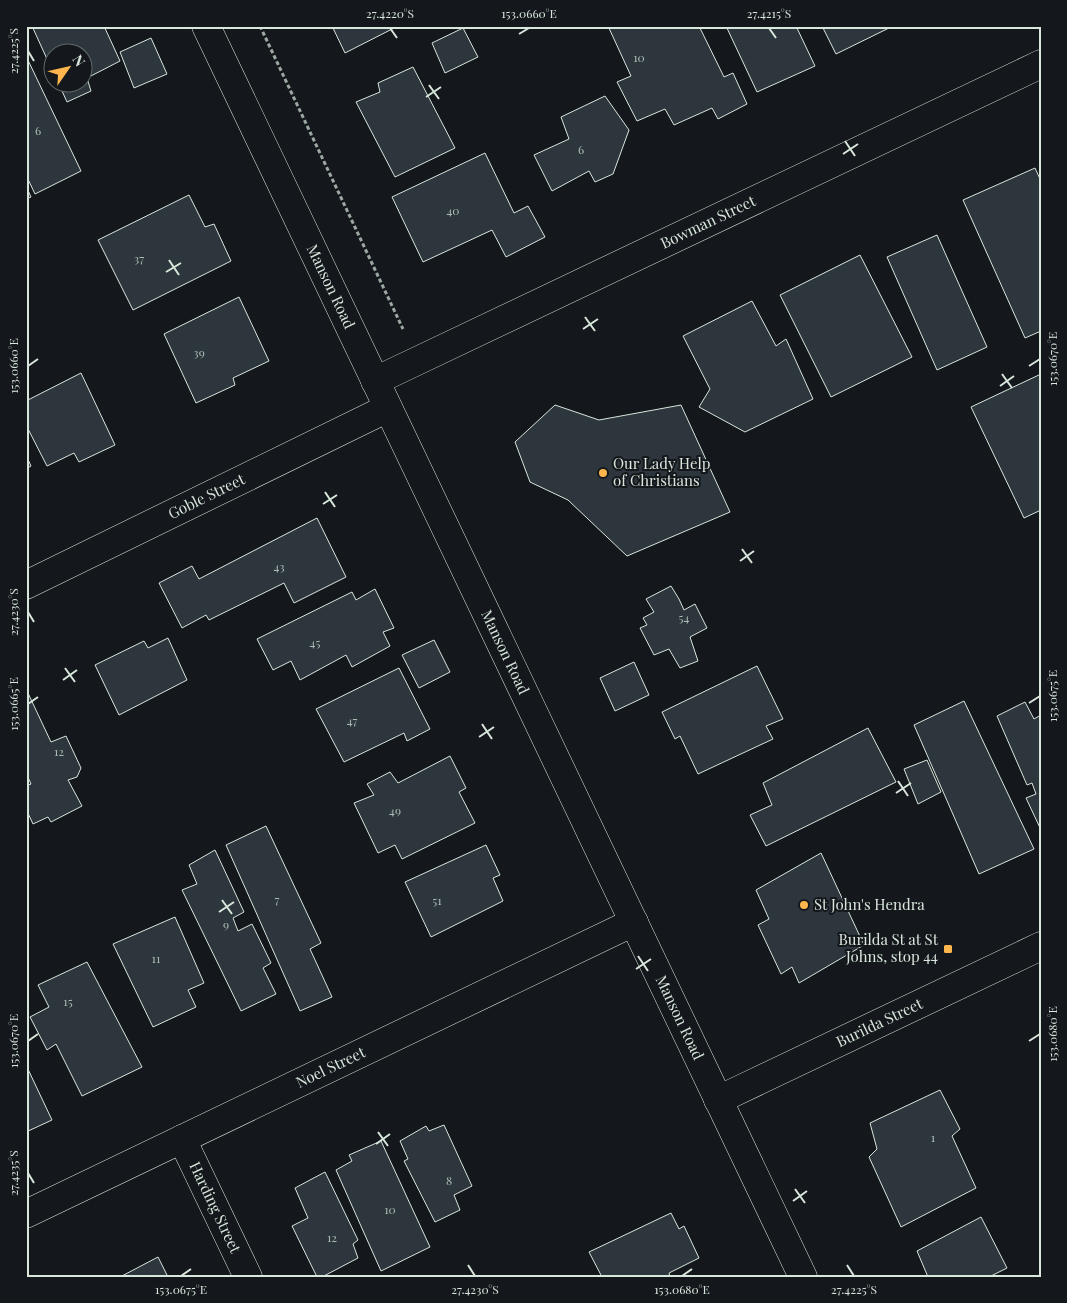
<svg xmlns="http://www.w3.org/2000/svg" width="1067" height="1303" font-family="'Playfair Display',serif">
	<rect width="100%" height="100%" fill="#14181c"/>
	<g fill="#2c363c" stroke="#d8e6dc">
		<path d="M 32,26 L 104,26 L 120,61 L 87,78 L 91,91 L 67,102 L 58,82 L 82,82 L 82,52 L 52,52 L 52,70 Z"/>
		<path d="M 332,26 L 398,26 L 345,53 Z"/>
		<path d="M 608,26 L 699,26 L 724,77 L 733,73 L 747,104 L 718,119 L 712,108 L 674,125 L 665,109 L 637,121 L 617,82 L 631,76 Z"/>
		<path d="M 726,26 L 796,26 L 815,66 L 757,92 Z"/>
		<path d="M 822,26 L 890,26 L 891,27 L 836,54 Z"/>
		<path d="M 463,28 L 478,57 L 445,73 L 432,43 Z"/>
		<path d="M 151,38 L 167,74 L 134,88 L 120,52 Z"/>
		<path d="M 26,56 L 81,171 L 35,194 L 26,175 Z"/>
		<path d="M 413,67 L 455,148 L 395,177 L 356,102 L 380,92 L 378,83 Z"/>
		<path d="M 605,96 L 629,130 L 613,174 L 595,182 L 589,171 L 552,191 L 534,155 L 569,139 L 561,117 Z"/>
		<path d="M 485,153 L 514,213 L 528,206 L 545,237 L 506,257 L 492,230 L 423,262 L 392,197 Z"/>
		<path d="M 1035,168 L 1041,181 L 1041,331 L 1025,338 L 963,200 Z"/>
		<path d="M 26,186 L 31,197 L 26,199 Z"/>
		<path d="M 189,195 L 205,227 L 214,224 L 231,261 L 133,310 L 98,240 Z"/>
		<path d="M 937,235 L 987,347 L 937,370 L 887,257 Z"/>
		<path d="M 860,255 L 912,357 L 831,397 L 780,295 Z"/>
		<path d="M 239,297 L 269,361 L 233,378 L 235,385 L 196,403 L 164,334 Z"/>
		<path d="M 752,301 L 776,346 L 786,339 L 813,399 L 745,432 L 699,407 L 710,389 L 683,336 Z"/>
		<path d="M 81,373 L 115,445 L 79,462 L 74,453 L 47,466 L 26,425 L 26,401 Z"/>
		<path d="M 1041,374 L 1041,510 L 1024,518 L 971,407 Z"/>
		<path d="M 555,405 L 599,420 L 681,405 L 730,512 L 627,556 L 568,500 L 530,482 L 515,442 Z"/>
		<path d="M 26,455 L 31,466 L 26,469 Z"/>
		<path d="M 317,518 L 346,577 L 294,603 L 284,583 L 209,620 L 206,615 L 182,628 L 159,583 L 192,566 L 199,579 Z"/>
		<path d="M 671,586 L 679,599 L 684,610 L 695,604 L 707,628 L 690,637 L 698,661 L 680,668 L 669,649 L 654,655 L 640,628 L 647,625 L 643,618 L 654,612 L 646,599 Z"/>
		<path d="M 375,589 L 394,628 L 383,632 L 390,646 L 352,667 L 346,655 L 300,680 L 291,661 L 273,670 L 257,639 L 352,592 L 356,600 Z"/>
		<path d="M 168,638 L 187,680 L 119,715 L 95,665 L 144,641 L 148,648 Z"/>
		<path d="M 434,640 L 450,672 L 419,688 L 402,655 Z"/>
		<path d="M 634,662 L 649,695 L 615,711 L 600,678 Z"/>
		<path d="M 757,666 L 783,719 L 766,726 L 773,739 L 698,774 L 680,736 L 675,739 L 662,712 Z"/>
		<path d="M 399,668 L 430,729 L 407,741 L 404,733 L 344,762 L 316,709 Z"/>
		<path d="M 27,691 L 51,742 L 66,736 L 81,768 L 77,777 L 68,780 L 82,806 L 51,822 L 48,817 L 33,824 L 26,809 L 26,786 L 31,784 L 26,773 Z"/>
		<path d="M 964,701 L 1034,849 L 979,874 L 914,725 Z"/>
		<path d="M 1025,702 L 1034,719 L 1041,715 L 1041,830 L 1026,798 L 1036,794 L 1032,783 L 1027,785 L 997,716 Z"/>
		<path d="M 868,728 L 896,782 L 766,846 L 750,815 L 772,805 L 763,783 Z"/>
		<path d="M 450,756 L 466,788 L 459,792 L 475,823 L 402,859 L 395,845 L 378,853 L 354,803 L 374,795 L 367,784 L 390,772 L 398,783 Z"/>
		<path d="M 927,760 L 941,792 L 918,804 L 904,769 Z"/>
		<path d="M 266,826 L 321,943 L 310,949 L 332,997 L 300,1011 L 226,845 Z"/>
		<path d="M 486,845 L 500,875 L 493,878 L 503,901 L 431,937 L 405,882 Z"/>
		<path d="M 215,850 L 244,912 L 233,918 L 238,931 L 252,924 L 271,963 L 263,968 L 276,994 L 241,1011 L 182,890 L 197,884 L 189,865 Z"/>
		<path d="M 821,853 L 864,945 L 799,983 L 792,967 L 781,974 L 758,925 L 769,919 L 756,890 Z"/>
		<path d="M 175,917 L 204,983 L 188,990 L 196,1007 L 153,1027 L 113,944 Z"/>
		<path d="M 87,962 L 142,1067 L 82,1096 L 56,1044 L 47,1050 L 30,1017 L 49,1007 L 38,985 Z"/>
		<path d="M 26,1065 L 52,1120 L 26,1132 Z"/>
		<path d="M 940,1090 L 960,1129 L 952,1136 L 976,1188 L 901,1227 L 869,1157 L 877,1149 L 870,1123 Z"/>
		<path d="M 444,1125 L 472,1186 L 454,1195 L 460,1210 L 435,1222 L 404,1161 L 408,1159 L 400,1141 L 426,1126 L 429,1131 Z"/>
		<path d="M 381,1141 L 430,1247 L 381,1271 L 336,1170 L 352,1161 L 349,1155 Z"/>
		<path d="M 325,1172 L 358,1240 L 353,1244 L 358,1258 L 322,1277 L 317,1277 L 292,1226 L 308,1218 L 295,1188 Z"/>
		<path d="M 671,1213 L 679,1229 L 684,1226 L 699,1258 L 669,1273 L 670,1277 L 602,1277 L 589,1252 Z"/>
		<path d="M 981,1217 L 1007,1268 L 989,1277 L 928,1277 L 917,1251 Z"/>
		<path d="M 158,1257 L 168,1277 L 120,1277 Z"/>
	</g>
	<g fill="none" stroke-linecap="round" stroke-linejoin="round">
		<g stroke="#d8e6dc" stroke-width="29">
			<g id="minor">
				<path id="s1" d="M 375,381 L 1041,64"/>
				<path id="s2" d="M 26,585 L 388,408"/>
				<path id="s3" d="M 718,1100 L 1041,946"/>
				<path id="s4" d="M 182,1139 L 248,1277"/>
				<path id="s5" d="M 26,1214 L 634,922"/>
			</g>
		</g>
		<g stroke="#d8e6dc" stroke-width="29">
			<g id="tertiary">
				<path id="s6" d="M 206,26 L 803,1277"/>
			</g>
		</g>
		<path stroke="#9da8a2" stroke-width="3" stroke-dasharray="4 2.5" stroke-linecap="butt" d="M 260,26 L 403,329"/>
		<use href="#minor" stroke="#14181c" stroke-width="28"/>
		<use href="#tertiary" stroke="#14181c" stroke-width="28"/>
	</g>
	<path fill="none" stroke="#d8e6dc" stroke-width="2" d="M 390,28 L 397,38M 769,28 L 776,38M 519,34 L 529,28M 28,51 L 34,61M 429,85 L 439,99M 426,97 L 441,87M 845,141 L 855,156M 843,154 L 858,144M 169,260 L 179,275M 166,272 L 181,263M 585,317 L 595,331M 583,329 L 598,319M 28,366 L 38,359M 1029,366 L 1040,359M 1002,374 L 1012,388M 1000,386 L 1014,376M 325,492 L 335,507M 323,504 L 337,495M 742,549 L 752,563M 740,561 L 754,551M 28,612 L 34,622M 65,668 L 75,682M 63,680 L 77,670M 1029,703 L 1040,696M 28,704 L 38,697M 482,724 L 492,739M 479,737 L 494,727M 898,781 L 908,796M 896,793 L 911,783M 222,900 L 232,914M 219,912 L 234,902M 638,956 L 648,971M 636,969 L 651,959M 28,1041 L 38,1034M 1029,1041 L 1040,1034M 378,1132 L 388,1146M 376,1144 L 390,1134M 28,1173 L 34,1183M 795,1189 L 805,1203M 793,1201 L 807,1191M 468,1265 L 475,1276M 847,1265 L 854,1276M 181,1276 L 191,1269M 682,1276 L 692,1269"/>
	<g fill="#ffb74d" stroke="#14181c" stroke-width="2">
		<circle cx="603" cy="473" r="5"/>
		<circle cx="804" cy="905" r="5"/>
		<rect x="943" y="944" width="10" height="10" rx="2.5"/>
	</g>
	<g text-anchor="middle" stroke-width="4" stroke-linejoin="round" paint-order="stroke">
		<g font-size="12" fill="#adbab4">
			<text x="639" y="62">10</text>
			<text x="38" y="135">6</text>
			<text x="581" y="154">6</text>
			<text x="453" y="215">40</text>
			<text x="139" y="263">37</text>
			<text x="199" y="357">39</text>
			<text x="279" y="571">43</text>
			<text x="684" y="622">54</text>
			<text x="315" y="647">45</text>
			<text x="352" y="725">47</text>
			<text x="59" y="756">12</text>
			<text x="395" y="815">49</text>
			<text x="277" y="904">7</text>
			<text x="437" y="905">51</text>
			<text x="226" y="929">9</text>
			<text x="156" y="963">11</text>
			<text x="68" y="1006">15</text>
			<text x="933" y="1142">1</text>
			<text x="449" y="1185">8</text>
			<text x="390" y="1214">10</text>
			<text x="332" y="1242">12</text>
		</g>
		<g font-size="15" fill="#d8e6dc" stroke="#14181c">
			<text dy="5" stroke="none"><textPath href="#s1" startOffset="369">Bowman Street</textPath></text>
			<text dy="5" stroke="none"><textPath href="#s6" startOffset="289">Manson Road</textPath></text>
			<text dy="5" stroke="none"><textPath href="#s2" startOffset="201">Goble Street</textPath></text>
			<text dy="5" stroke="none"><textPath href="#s6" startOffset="694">Manson Road</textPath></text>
			<text dy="5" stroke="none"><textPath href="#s6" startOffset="1099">Manson Road</textPath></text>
			<text dy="5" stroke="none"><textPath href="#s3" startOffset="179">Burilda Street</textPath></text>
			<text dy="5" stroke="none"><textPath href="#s5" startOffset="338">Noel Street</textPath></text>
			<text dy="5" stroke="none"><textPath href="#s4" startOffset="76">Harding Street</textPath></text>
		</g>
		<g font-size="15" fill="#d8e6dc" stroke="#14181c" text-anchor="start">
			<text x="613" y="469">Our Lady Help<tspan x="613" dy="17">of Christians</tspan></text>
			<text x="814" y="910">St John's Hendra</text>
			<text x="938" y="945" text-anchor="end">Burilda St at St<tspan x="938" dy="17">Johns, stop 44</tspan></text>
		</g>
	</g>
	<rect width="1067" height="1303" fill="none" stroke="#14181c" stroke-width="55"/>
	<g transform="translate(68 68) rotate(56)"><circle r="24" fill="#14181c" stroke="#626a69"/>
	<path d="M0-4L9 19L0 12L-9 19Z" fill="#ffb74d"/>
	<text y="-8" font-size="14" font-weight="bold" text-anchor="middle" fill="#d8e6dc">N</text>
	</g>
	<rect x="28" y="28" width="1012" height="1248" fill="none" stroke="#d8e6dc" stroke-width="2"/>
	<g font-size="12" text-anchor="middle" fill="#d8e6dc">
		<text x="390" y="18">27.4220°S</text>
		<text x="529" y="18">153.0660°E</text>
		<text x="769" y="18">27.4215°S</text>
		<text transform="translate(14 51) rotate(-90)" y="4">27.4225°S</text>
		<text transform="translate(1053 359) rotate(-90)" y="4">153.0670°E</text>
		<text transform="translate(14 366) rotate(-90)" y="4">153.0660°E</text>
		<text transform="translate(14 612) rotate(-90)" y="4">27.4230°S</text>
		<text transform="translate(1053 696) rotate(-90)" y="4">153.0675°E</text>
		<text transform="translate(14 704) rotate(-90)" y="4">153.0665°E</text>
		<text transform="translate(1053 1034) rotate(-90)" y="4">153.0680°E</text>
		<text transform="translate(14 1041) rotate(-90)" y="4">153.0670°E</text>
		<text transform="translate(14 1173) rotate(-90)" y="4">27.4235°S</text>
		<text x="181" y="1294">153.0675°E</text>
		<text x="475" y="1294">27.4230°S</text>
		<text x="682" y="1294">153.0680°E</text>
		<text x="854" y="1294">27.4225°S</text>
	</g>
</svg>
